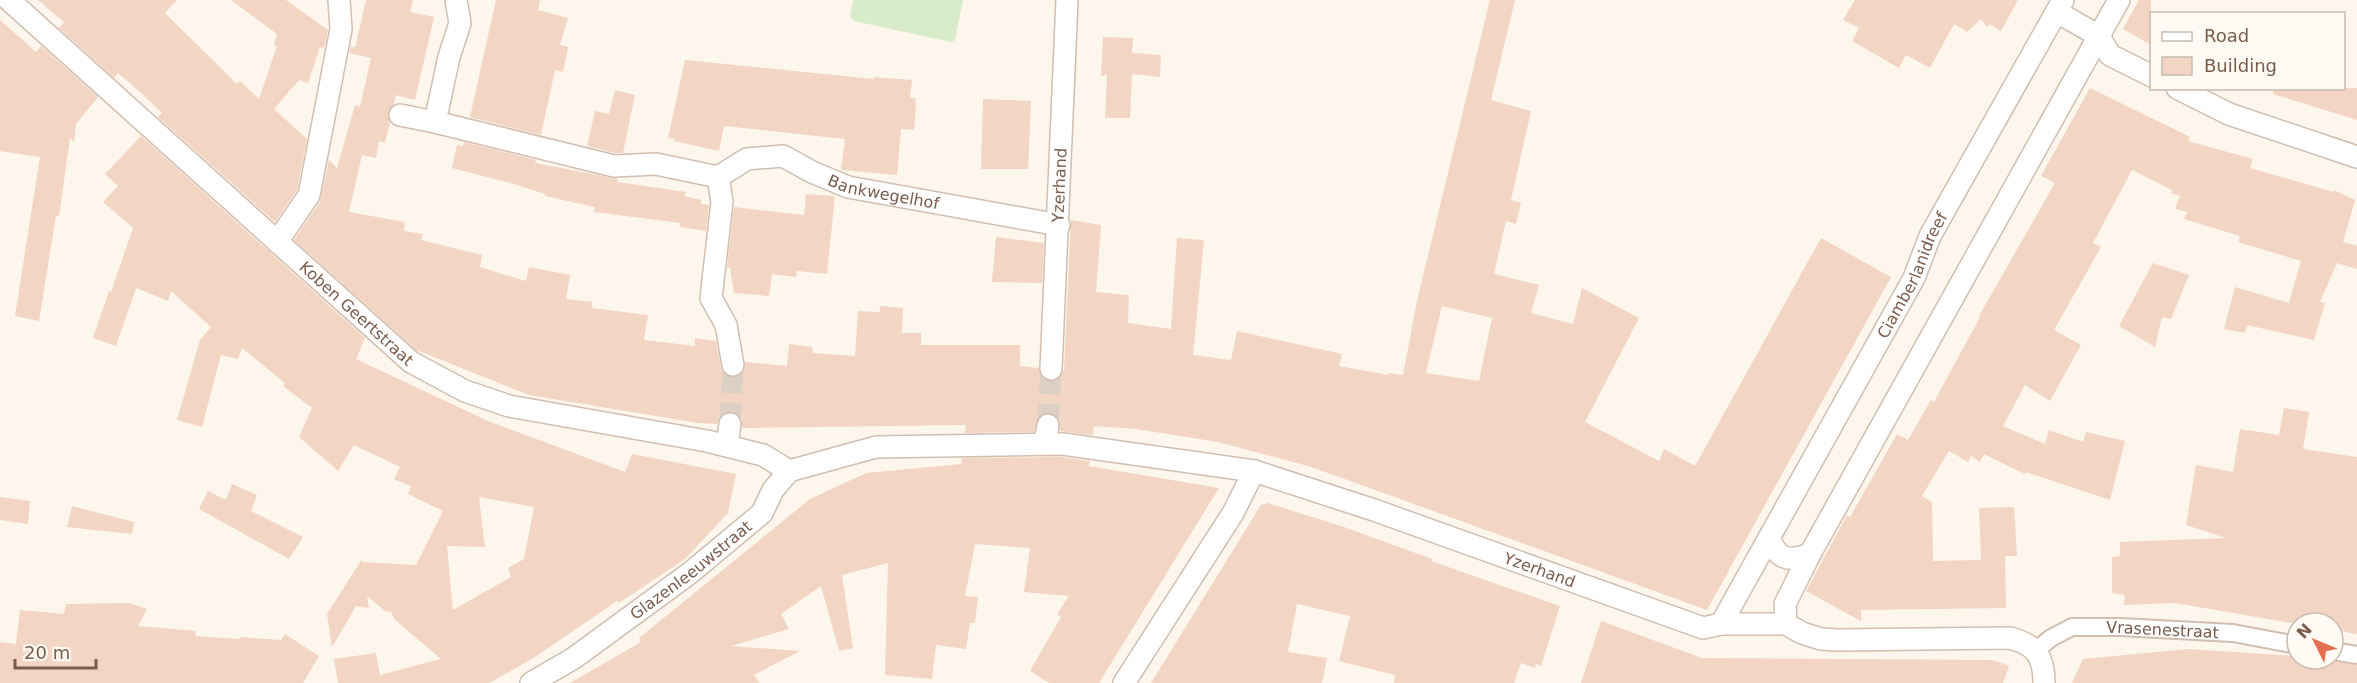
<svg xmlns="http://www.w3.org/2000/svg" width="2357" height="683" font-family="'DejaVu Sans',sans-serif">
	<rect width="100%" height="100%" fill="#fdf6ec"/>
	<path fill="#d8ecc9" d="M 853,0 L 963,0 L 955,40 L 951,42 L 854,21 L 850,16 Z"/>
	<g fill="#f3d5c3" fill-rule="evenodd">
		<path d="M 38,0 L 177,0 L 165,13 L 237,84 L 240,81 L 259,99 L 277,46 L 274,44 L 277,34 L 231,0 L 286,0 L 328,30 L 324,48 L 320,47 L 308,83 L 299,80 L 274,109 L 307,139 L 297,190 L 275,222 L 158,117 L 162,113 L 140,92 L 118,73 L 114,78 L 59,28 L 64,22 Z"/>
		<path d="M 366,0 L 413,0 L 410,12 L 434,17 L 415,100 L 396,95 L 394,104 L 388,112 L 390,122 L 385,143 L 379,141 L 376,158 L 362,155 L 349,212 L 405,222 L 404,231 L 423,234 L 421,240 L 482,255 L 480,267 L 526,281 L 529,267 L 570,275 L 566,299 L 592,302 L 592,308 L 648,315 L 644,340 L 695,346 L 695,338 L 716,341 L 721,368 L 724,374 L 729,377 L 736,377 L 742,374 L 745,369 L 745,362 L 787,366 L 789,344 L 812,347 L 813,353 L 855,356 L 858,311 L 880,312 L 880,306 L 903,308 L 902,333 L 921,333 L 921,345 L 1020,345 L 1020,366 L 1038,368 L 1044,379 L 1050,382 L 1056,381 L 1061,376 L 1064,370 L 1071,220 L 1101,225 L 1096,292 L 1129,295 L 1128,323 L 1171,329 L 1177,238 L 1204,240 L 1193,355 L 1231,360 L 1237,331 L 1342,354 L 1339,366 L 1388,375 L 1388,373 L 1403,375 L 1417,301 L 1490,0 L 1515,0 L 1491,100 L 1531,111 L 1511,200 L 1521,203 L 1516,224 L 1506,221 L 1494,274 L 1539,285 L 1531,313 L 1573,324 L 1582,288 L 1639,318 L 1585,422 L 1659,461 L 1664,449 L 1695,466 L 1821,238 L 1891,277 L 1707,610 L 1342,478 L 1308,466 L 1218,442 L 1136,429 L 1094,426 L 1093,435 L 1060,431 L 1060,420 L 1056,415 L 1050,412 L 1043,413 L 1038,417 L 1034,432 L 965,433 L 966,425 L 742,428 L 742,419 L 737,414 L 731,411 L 720,416 L 717,424 L 698,423 L 529,395 L 416,350 L 294,240 L 320,202 L 329,160 L 337,168 L 355,105 L 360,107 L 371,58 L 349,53 L 351,46 L 355,48 ZM 1442,306 L 1492,318 L 1479,381 L 1426,373 Z"/>
		<path d="M 496,0 L 540,0 L 538,10 L 568,18 L 560,45 L 568,47 L 563,72 L 555,70 L 541,135 L 470,117 Z"/>
		<path d="M 1855,0 L 2018,0 L 2001,31 L 1990,24 L 1987,27 L 1981,19 L 1967,32 L 1954,24 L 1930,68 L 1906,55 L 1899,68 L 1852,41 L 1859,28 L 1843,20 Z"/>
		<path d="M 2139,0 L 2151,0 L 2151,45 L 2123,29 Z"/>
		<path d="M 0,20 L 36,52 L 41,46 L 98,97 L 76,124 L 74,142 L 70,138 L 59,216 L 56,216 L 39,321 L 15,316 L 40,157 L 0,151 Z"/>
		<path d="M 1103,37 L 1133,38 L 1132,53 L 1161,55 L 1160,77 L 1132,74 L 1130,118 L 1105,118 L 1107,75 L 1101,76 Z"/>
		<path d="M 685,60 L 874,79 L 874,77 L 912,80 L 910,98 L 915,98 L 916,107 L 914,130 L 901,129 L 897,175 L 841,170 L 845,139 L 724,126 L 719,151 L 674,141 L 675,139 L 668,138 Z"/>
		<path d="M 2090,88 L 2190,137 L 2188,141 L 2253,159 L 2250,168 L 2334,192 L 2334,190 L 2355,200 L 2343,242 L 2357,246 L 2357,269 L 2337,263 L 2320,302 L 2325,303 L 2314,340 L 2247,325 L 2245,333 L 2224,329 L 2235,287 L 2289,303 L 2301,261 L 2238,242 L 2240,236 L 2184,219 L 2187,212 L 2175,209 L 2180,196 L 2171,193 L 2172,190 L 2132,170 L 2093,243 L 2101,247 L 2054,330 L 2081,345 L 2050,401 L 2025,385 L 2003,426 L 2045,444 L 2049,430 L 2083,442 L 2086,432 L 2125,441 L 2110,500 L 2026,472 L 2025,474 L 1984,454 L 1980,462 L 1971,456 L 1968,462 L 1949,451 L 1922,496 L 1932,502 L 1933,561 L 1981,560 L 1979,508 L 2014,507 L 2017,556 L 2005,556 L 2006,608 L 1861,610 L 1861,621 L 1806,591 L 1847,515 L 1850,517 L 1897,434 L 1908,440 L 1931,400 L 1934,402 L 1980,317 L 1979,316 L 2055,183 L 2041,176 Z"/>
		<path d="M 2274,88 L 2357,88 L 2357,120 L 2273,94 Z"/>
		<path d="M 615,90 L 635,95 L 623,153 L 615,153 L 587,146 L 595,111 L 609,114 Z"/>
		<path d="M 983,99 L 1031,101 L 1028,169 L 981,169 Z"/>
		<path d="M 141,136 L 365,338 L 356,359 L 488,421 L 625,472 L 632,454 L 736,474 L 728,513 L 685,559 L 619,603 L 617,601 L 532,659 L 489,683 L 338,683 L 334,659 L 376,653 L 380,675 L 441,659 L 394,619 L 391,612 L 385,611 L 367,596 L 369,608 L 356,606 L 332,647 L 327,614 L 362,559 L 362,562 L 416,565 L 443,511 L 408,494 L 411,486 L 394,479 L 400,467 L 354,445 L 338,471 L 299,437 L 312,408 L 283,386 L 285,383 L 242,348 L 238,359 L 221,355 L 202,427 L 177,420 L 200,340 L 211,327 L 171,291 L 168,301 L 136,288 L 116,346 L 93,338 L 109,291 L 111,292 L 133,228 L 103,202 L 118,186 L 105,174 ZM 479,497 L 534,507 L 524,559 L 508,568 L 511,577 L 453,610 L 447,546 L 485,547 Z"/>
		<path d="M 464,142 L 536,160 L 535,163 L 618,179 L 617,182 L 686,192 L 684,196 L 701,200 L 701,204 L 709,205 L 706,231 L 680,227 L 680,223 L 594,212 L 595,207 L 545,196 L 545,194 L 514,184 L 452,168 L 457,145 L 463,146 Z"/>
		<path d="M 806,194 L 835,196 L 827,274 L 797,271 L 796,277 L 772,274 L 769,296 L 734,293 L 730,268 L 727,268 L 734,207 L 804,215 Z"/>
		<path d="M 996,237 L 1044,243 L 1042,283 L 992,282 Z"/>
		<path d="M 2153,263 L 2189,275 L 2171,319 L 2162,317 L 2155,347 L 2119,326 Z"/>
		<path d="M 2284,408 L 2309,412 L 2303,449 L 2357,457 L 2357,634 L 2333,630 L 2333,623 L 2297,624 L 2175,603 L 2124,605 L 2125,595 L 2112,593 L 2112,557 L 2120,556 L 2120,542 L 2226,538 L 2186,525 L 2196,465 L 2233,472 L 2240,429 L 2279,435 Z"/>
		<path d="M 1062,457 L 1090,461 L 1089,466 L 1219,488 L 1099,683 L 1049,683 L 1030,671 L 1061,617 L 1057,614 L 1069,596 L 1024,592 L 1030,548 L 975,544 L 965,596 L 978,597 L 975,623 L 970,623 L 966,649 L 936,645 L 932,679 L 885,675 L 888,563 L 842,575 L 853,648 L 839,651 L 821,586 L 781,614 L 789,629 L 731,646 L 800,651 L 754,675 L 760,683 L 570,683 L 641,642 L 639,638 L 810,499 L 866,473 L 961,464 L 962,458 Z"/>
		<path d="M 232,484 L 257,495 L 251,511 L 303,537 L 289,559 L 199,509 L 208,491 L 226,500 Z"/>
		<path d="M 0,497 L 30,501 L 28,524 L 0,520 Z"/>
		<path d="M 1268,503 L 1344,527 L 1432,559 L 1431,561 L 1560,606 L 1541,666 L 1536,664 L 1535,668 L 1521,663 L 1514,683 L 1394,683 L 1395,675 L 1339,661 L 1350,616 L 1297,604 L 1288,652 L 1327,658 L 1322,683 L 1151,683 L 1261,505 Z"/>
		<path d="M 72,506 L 134,522 L 132,534 L 67,527 Z"/>
		<path d="M 130,603 L 147,609 L 138,626 L 196,631 L 195,636 L 239,639 L 240,637 L 281,640 L 285,634 L 319,656 L 303,683 L 0,683 L 0,642 L 16,644 L 20,610 L 64,614 L 66,604 Z"/>
		<path d="M 1601,621 L 1702,658 L 1993,660 L 2009,666 L 2003,683 L 1581,683 Z"/>
		<path d="M 2188,649 L 2297,656 L 2297,659 L 2326,659 L 2357,665 L 2357,683 L 2072,683 L 2083,659 Z"/>
	</g>
	<g fill="none" stroke-linecap="round" stroke-linejoin="round">
		<g stroke="#dcd0c4" stroke-width="21" stroke-dasharray="21 10" stroke-linecap="butt">
			<path d="M 730,424 L 733,365"/>
			<path d="M 1048,425 L 1051,369"/>
		</g>
		<g stroke="#d1beb0" stroke-width="20">
			<g id="pedestrian">
				<path id="s1" d="M 2035,651 L 2051,638 L 2072,627 L 2120,627 L 2233,633 L 2297,645"/>
				<path d="M 2333,651 L 2357,655"/>
			</g>
		</g>
		<g stroke="#d1beb0" stroke-width="24">
			<g id="minor">
				<path id="s2" d="M 9,0 L 411,362 L 465,391 L 509,406 L 707,441 L 763,455 L 789,471"/>
				<path d="M 2057,12 L 2099,36 L 2110,55 L 2152,76"/>
				<path d="M 2177,88 L 2229,114 L 2357,157"/>
				<path d="M 400,115 L 435,122 L 449,57 L 460,23 L 456,0"/>
				<path id="s3" d="M 435,122 L 614,166 L 656,164 L 718,177 L 747,159 L 783,156 L 812,172 L 848,187 L 1059,225"/>
				<path d="M 718,177 L 722,202 L 711,298 L 726,325 L 733,365"/>
				<path d="M 277,242 L 309,195 L 341,29 L 339,0"/>
				<path id="s4" d="M 1051,369 L 1067,0"/>
				<path d="M 1045,443 L 1048,425"/>
				<path d="M 727,445 L 730,424"/>
				<path d="M 1769,538 C 1778,560 1789,562 1810,554"/>
				<path id="s5" d="M 1721,624 L 1914,278 L 1930,236 L 2063,0"/>
				<path d="M 1786,624 L 1785,604 L 1810,554 L 2119,0"/>
				<path id="s6" d="M 531,683 L 574,658 L 690,573 L 762,513 L 773,490 L 789,471 L 876,447 L 1063,444 L 1254,471 L 1374,510 L 1703,628 L 1721,624 L 1786,624 L 1802,633 L 1821,639 L 1838,640 L 2010,638 C 2036,645 2044,656 2044,683"/>
				<path d="M 1124,683 L 1233,513 L 1254,471"/>
			</g>
		</g>
		<use href="#pedestrian" stroke="#fff" stroke-width="16"/>
		<use href="#minor" stroke="#fff" stroke-width="21"/>
	</g>
	<g text-anchor="middle" stroke-width="4.5" stroke-linejoin="round" paint-order="stroke">
		<g font-size="16" fill="#7a5c4d" stroke="#fffaf3">
			<text dy="6" stroke="none"><textPath href="#s4" startOffset="184">Yzerhand</textPath></text>
			<text dy="6" stroke="none"><textPath href="#s3" startOffset="468">Bankwegelhof</textPath></text>
			<text dy="6" stroke="none"><textPath href="#s5" startOffset="398">Ciamberlanidreef</textPath></text>
			<text dy="6" stroke="none"><textPath href="#s2" startOffset="468">Koben Geertstraat</textPath></text>
			<text dy="6" stroke="none"><textPath href="#s6" startOffset="196">Glazenleeuwstraat</textPath></text>
			<text dy="6" stroke="none"><textPath href="#s6" startOffset="1110">Yzerhand</textPath></text>
			<text dy="6" stroke="none"><textPath href="#s1" startOffset="135">Vrasenestraat</textPath></text>
		</g>
	</g>
	<rect x="2150" y="12" width="195" height="78" fill="#fffaf3" stroke="#cabbb1" stroke-width="1.5"/>
	<rect x="2162" y="32" width="30" height="9" fill="#ffffff" stroke="#cabbb1" stroke-width="1.5"/>
	<text x="2204" y="42" font-size="18" fill="#7a5c4d">Road</text>
	<rect x="2162" y="57" width="30" height="18" fill="#f3d5c3" stroke="#cabbb1" stroke-width="1.5"/>
	<text x="2204" y="72" font-size="18" fill="#7a5c4d">Building</text>
	<g transform="translate(2315 641) rotate(313)"><circle r="28" fill="#fffaf3" stroke="#cabbb1" stroke-width="1.5"/>
	<path d="M0-4.5L10 22L0 15L-10 22Z" fill="#e76f51"/>
	<text y="-9" font-size="16" font-weight="bold" text-anchor="middle" fill="#7a5c4d">N</text>
	</g>
	<path d="M15 659v9h81v-9" fill="none" stroke="#7a5c4d" stroke-width="3"/>
	<text x="24" y="659" font-size="18" fill="#7a5c4d" stroke="#fffaf3" stroke-width="4.5" paint-order="stroke">20 m</text>
</svg>
